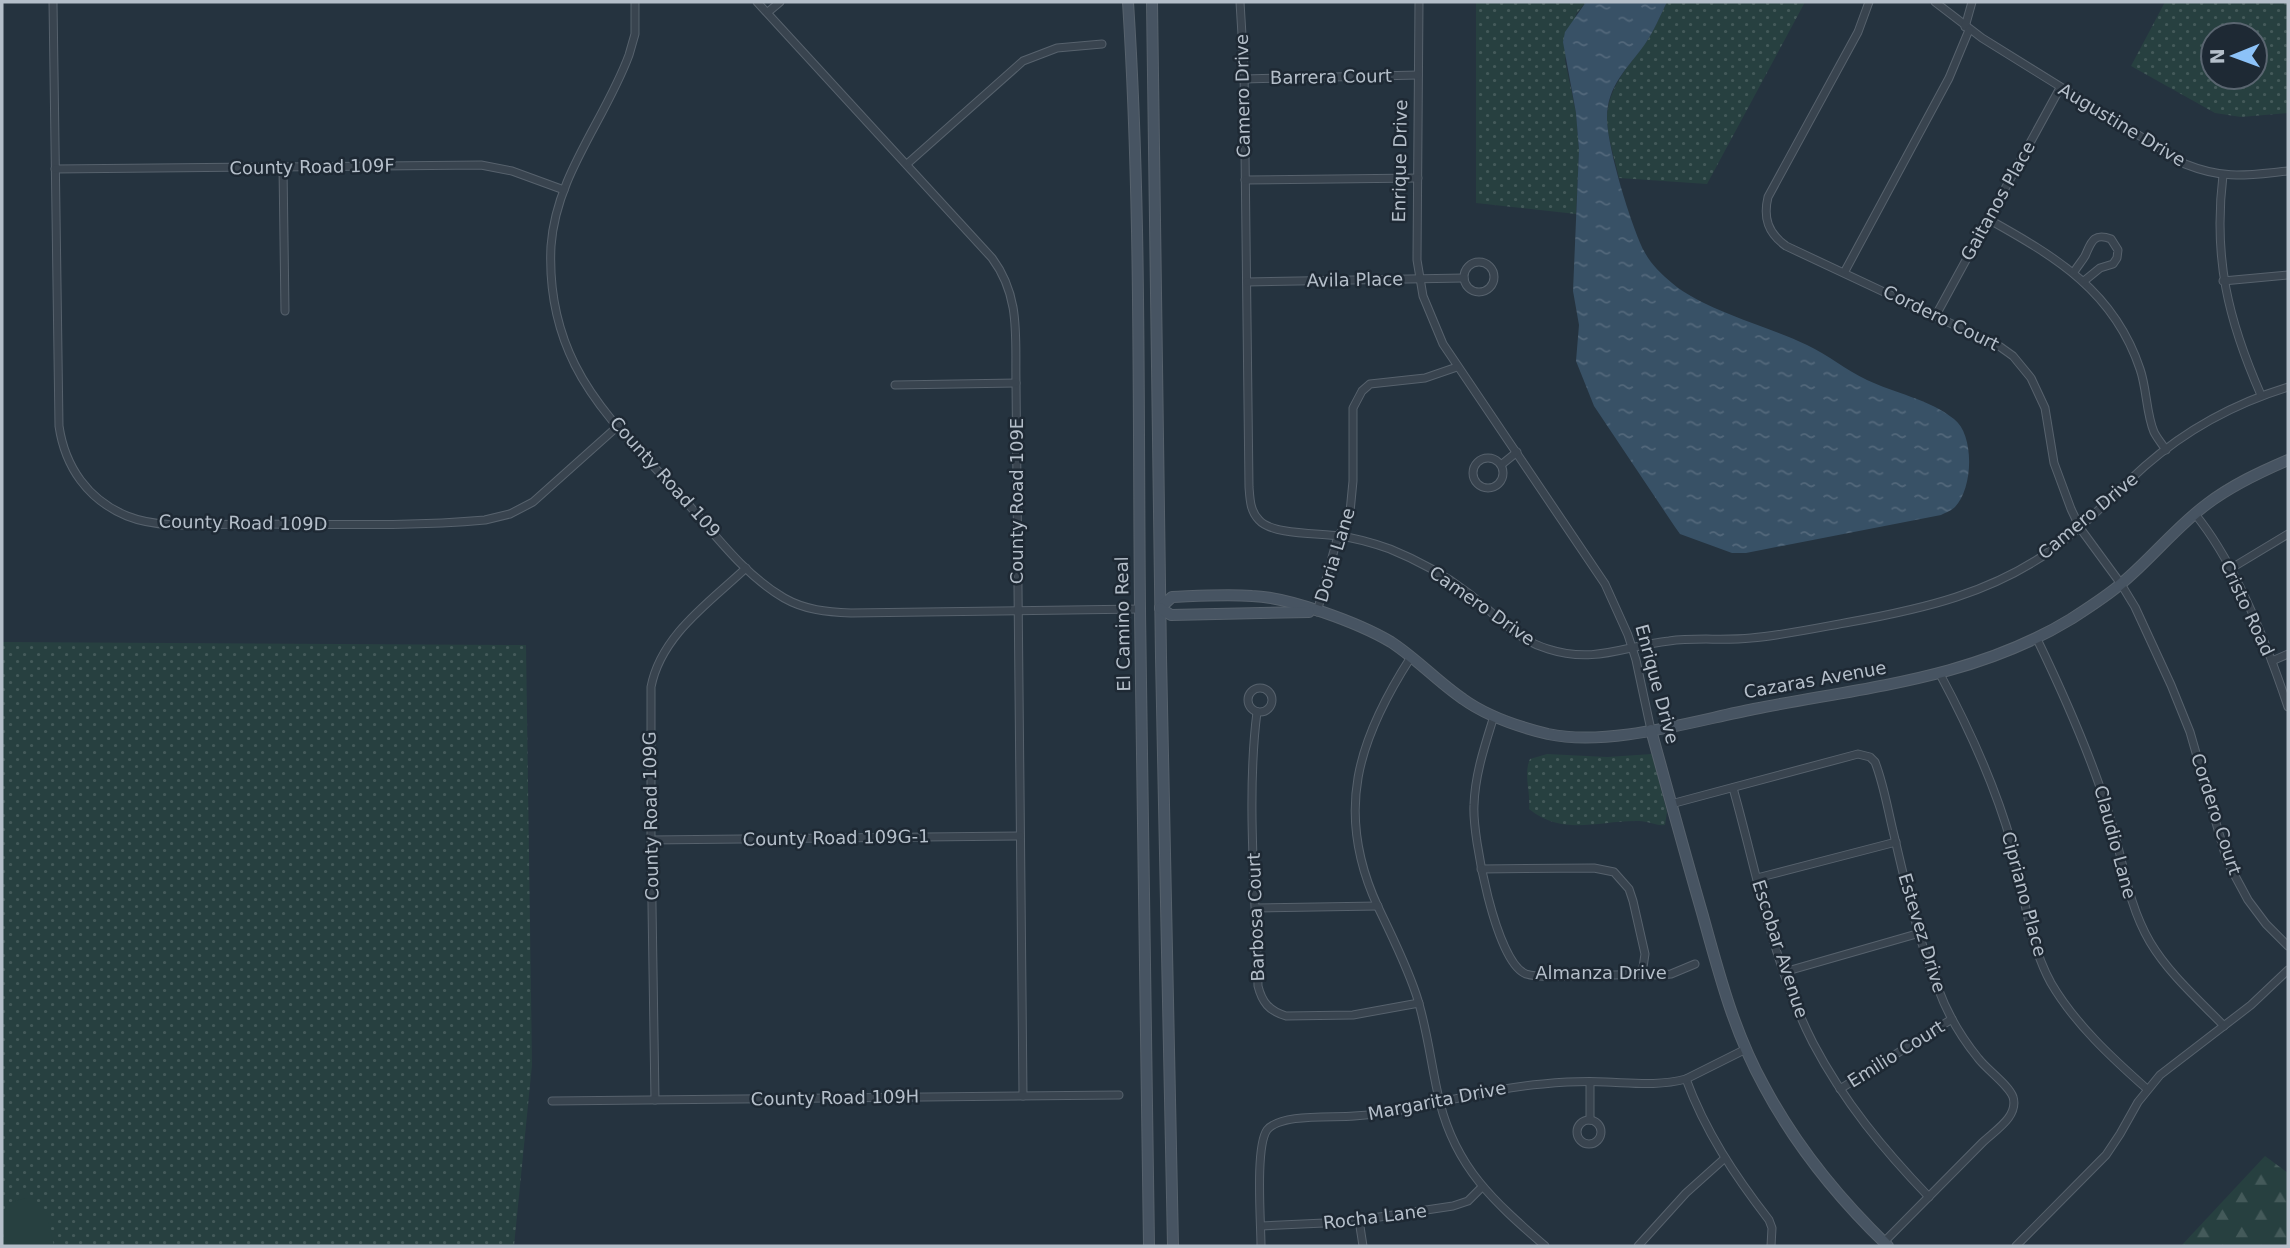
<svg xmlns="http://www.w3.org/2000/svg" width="2290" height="1248" font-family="'DejaVu Sans',sans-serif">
	<defs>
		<pattern id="green-dots" width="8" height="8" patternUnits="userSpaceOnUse" patternTransform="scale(1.75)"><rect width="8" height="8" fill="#274040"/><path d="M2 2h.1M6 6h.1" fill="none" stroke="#445a5a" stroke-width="1.8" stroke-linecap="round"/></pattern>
		<pattern id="forest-firs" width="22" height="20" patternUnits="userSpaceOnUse" patternTransform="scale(1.75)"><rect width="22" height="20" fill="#274040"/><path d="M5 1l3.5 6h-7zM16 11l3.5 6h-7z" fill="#445a5a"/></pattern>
		<pattern id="water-ripples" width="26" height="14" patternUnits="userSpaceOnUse" patternTransform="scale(1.75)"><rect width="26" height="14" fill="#385166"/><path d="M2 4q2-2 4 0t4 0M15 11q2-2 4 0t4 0" fill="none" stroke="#53687b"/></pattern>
	</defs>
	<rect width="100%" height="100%" fill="#25333f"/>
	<g fill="url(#green-dots)" fill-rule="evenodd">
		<path d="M 1476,2 L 1586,2 L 1576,14 L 1565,60 L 1576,113 L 1579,150 L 1576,214 L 1476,203 Z"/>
		<path d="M 1667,2 L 1805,2 L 1707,184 L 1619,178 C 1615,159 1607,137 1607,118 C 1608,88 1627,68 1644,45 C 1653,33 1660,16 1667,2 Z"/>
		<path d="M 2165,2 L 2288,2 L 2288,113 L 2241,117 L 2215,113 L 2131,66 ZM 2213,35 L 2255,35 L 2255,77 L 2213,77 Z"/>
		<path d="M 2,642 L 526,645 L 532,1065 L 514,1246 L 2,1246 Z"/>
		<path d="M 1547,754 L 1607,757 L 1652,754 L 1667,812 L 1665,825 C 1656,826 1648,821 1639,821 C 1599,820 1564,837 1529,809 C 1531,792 1523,775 1530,759 Z"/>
	</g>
	<path fill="url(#forest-firs)" d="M 2265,1156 L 2288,1173 L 2288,1246 L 2181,1246 Z"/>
	<path fill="#274040" d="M 26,1198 L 48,1221 L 54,1246 L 4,1246 L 2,1214 L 8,1203 Z"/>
	<path fill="url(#water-ripples)" d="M 1586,2 L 1667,2 C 1660,16 1654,31 1645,44 C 1628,68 1607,85 1607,118 C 1607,147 1631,225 1644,251 C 1650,263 1661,274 1672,283 C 1703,310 1768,326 1807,345 C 1828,355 1846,370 1867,380 C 1894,393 1929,399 1954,419 C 1975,435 1973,489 1955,507 C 1951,511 1945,513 1941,515 L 1746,553 L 1732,553 L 1680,534 L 1675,527 L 1594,406 L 1576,361 L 1579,325 L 1573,291 L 1579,150 L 1576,113 L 1563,42 L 1565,32 Z"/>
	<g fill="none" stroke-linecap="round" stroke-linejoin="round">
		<g stroke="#57626d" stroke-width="9">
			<g id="street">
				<path d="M 53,2 L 59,426 C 65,467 88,500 127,516 C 162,530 207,524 244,524 C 323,524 407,527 485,520 L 510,514 L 533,502 L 618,426"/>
				<path d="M 635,2 L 635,34 L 629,55 C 605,120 556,175 551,246 C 549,287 557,329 575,365 C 600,415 645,456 682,497 C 713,532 743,574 784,598 C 805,610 827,612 851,613 L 1140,609"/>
				<path d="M 757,2 L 992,258 C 1021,297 1015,337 1016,383 L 1023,1096"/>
				<path d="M 1240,2 L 1244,68 L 1249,487 C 1250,499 1250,511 1259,520 C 1272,535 1319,533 1339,536 C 1356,538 1373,543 1390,549 C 1417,560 1443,574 1467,592 C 1494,612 1514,639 1548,649 C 1595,664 1624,646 1669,641 C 1696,637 1724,641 1751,638 C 1785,635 1817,628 1850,622 C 1923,609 1992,593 2053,549 C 2087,524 2114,494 2145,466 C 2186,430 2236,403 2288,387"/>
				<path d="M 1419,2 L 1417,260 L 1423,296 L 1443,344 L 1605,584 L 1628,635 L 1636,660 L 1651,730"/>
				<path d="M 1869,2 L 1858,32 L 1768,197 C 1763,218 1768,233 1786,246 L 1999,346 L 2013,356 L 2031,378 L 2045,408 L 2054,463 L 2071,509 L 2080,528 L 2121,584 L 2135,607 L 2171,685 L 2190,732 L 2227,861 L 2248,900 L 2266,924 L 2288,946"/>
				<path d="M 1935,2 L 1982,38 L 2185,164 C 2225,180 2247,175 2288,171"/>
				<path d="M 768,12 L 780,2"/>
				<path d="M 1965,27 L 1972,2"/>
				<path d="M 1244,79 L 1418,75"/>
				<path d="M 907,164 L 1023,61 L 1057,48 L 1102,44"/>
				<path d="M 283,167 L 285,311"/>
				<path d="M 55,169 L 481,165 L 512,171 L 564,190"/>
				<path d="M 2223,175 C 2213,258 2228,320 2261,395"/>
				<path d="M 1245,180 L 1418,178"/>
				<path d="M 1988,219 C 2056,257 2114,291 2140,369 C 2147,389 2146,413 2154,432 C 2157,438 2162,444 2166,450"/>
				<circle cx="1479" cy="277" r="15"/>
				<path d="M 1845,271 L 1949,78 L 1969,30"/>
				<path d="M 2074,272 C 2077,267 2082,261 2085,256 C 2091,243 2093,232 2111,239 L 2118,250 L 2117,258 L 2113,264 L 2100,268 L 2084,281"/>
				<path d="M 2223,281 L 2288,275"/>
				<path d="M 1247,282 L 1464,278"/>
				<path d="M 1936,315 L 2060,88"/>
				<path d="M 895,385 L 1016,383"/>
				<circle cx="1488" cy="473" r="15"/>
				<path d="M 1501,465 L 1517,452"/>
				<path d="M 2195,514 C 2235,563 2268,647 2288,707"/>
				<path d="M 2230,569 L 2288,534"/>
				<path d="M 1317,612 L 1338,536 L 1347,524 L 1350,512 L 1353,481 L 1353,408 L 1362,391 L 1370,384 L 1425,378 L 1457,367"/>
				<path d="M 2037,639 C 2064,695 2089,751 2108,811 C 2123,856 2126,901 2150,942 C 2169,974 2199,1000 2224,1026"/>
				<path d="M 1411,657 C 1358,739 1334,812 1378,907 C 1392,936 1406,964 1416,994 C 1428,1030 1431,1067 1440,1103 C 1457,1170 1496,1203 1545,1246"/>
				<path d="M 2272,661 L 2288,654"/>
				<path d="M 1940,674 C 1970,730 1995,785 2012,845 C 2024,891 2028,941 2051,983 C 2075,1024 2112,1058 2147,1089"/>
				<circle cx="1260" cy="700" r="12"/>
				<path d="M 1257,712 C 1246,798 1256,898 1258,986 C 1262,1002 1269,1011 1286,1016 L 1353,1015 L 1419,1003"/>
				<path d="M 1494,716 C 1485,745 1475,774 1474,805 C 1472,836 1496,963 1526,974 C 1539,978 1556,976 1569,976 C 1599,976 1630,973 1660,975 L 1671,974 L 1695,964"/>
				<path d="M 1733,788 C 1757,873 1773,965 1813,1043 C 1844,1102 1884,1150 1929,1197"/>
				<path d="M 1671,804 L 1858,754 L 1870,757 L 1875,762 C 1884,785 1888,811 1894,835 C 1906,886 1918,940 1938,988 C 1947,1013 1961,1037 1978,1058 C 1986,1069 2009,1085 2013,1097 C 2019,1117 1994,1131 1982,1143 L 1884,1242"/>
				<path d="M 651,840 L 1020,836"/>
				<path d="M 1481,869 L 1594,868 L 1614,872 L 1629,889 L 1633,901 L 1645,954 L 1642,974"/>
				<path d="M 1757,878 L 1896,842"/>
				<path d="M 1256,908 L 1378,906"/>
				<path d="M 1784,972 L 1920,933"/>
				<path d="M 1686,1079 C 1705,1131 1735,1176 1769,1220 L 1772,1228 L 1771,1246"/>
				<path d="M 1590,1082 L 1590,1120"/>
				<path d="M 1840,1089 L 1952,1019"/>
				<path d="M 655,1100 L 651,840 L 651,687 C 661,635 710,602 746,568"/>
				<path d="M 552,1101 L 1119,1095"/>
				<circle cx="1589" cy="1132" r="12"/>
				<path d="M 1359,1220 L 1363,1246"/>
				<path d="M 1261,1226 L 1346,1222 L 1453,1206 L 1468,1201 L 1482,1187"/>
				<path d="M 1261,1246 C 1261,1223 1255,1147 1267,1130 C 1281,1113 1332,1118 1354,1116 C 1418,1112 1478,1089 1543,1084 C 1564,1082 1585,1081 1606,1082 C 1634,1083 1659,1086 1686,1079 L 1746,1049"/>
				<path d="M 1638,1246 L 1686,1193 L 1725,1158"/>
				<path d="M 2016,1246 L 2106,1155 L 2120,1134 L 2138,1102 L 2160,1075 L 2251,1005 L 2288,970"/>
			</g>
		</g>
		<g stroke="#57626d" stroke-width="12">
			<g id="secondary">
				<path d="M 1128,2 C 1141,204 1138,406 1140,608 C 1142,821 1146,1034 1149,1246"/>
				<path d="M 1152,2 L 1161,657 L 1173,1246"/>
				<path d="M 1160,608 L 1172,597 C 1198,596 1225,594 1252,596 C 1289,597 1359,623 1391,642 C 1417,659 1438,682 1463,699 C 1488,717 1519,727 1548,734 C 1609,747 1693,721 1754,709 C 1865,687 1973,679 2071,619 C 2088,608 2107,596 2122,583 C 2152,558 2176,527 2207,504 C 2232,485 2260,472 2288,460"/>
				<path d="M 1160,608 L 1171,615 L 1309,612"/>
				<path d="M 1651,730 C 1668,792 1685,854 1703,916 C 1719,974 1734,1032 1764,1086 C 1796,1146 1839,1199 1888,1246"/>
			</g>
		</g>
		<use href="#street" stroke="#39444f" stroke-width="7"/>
		<use href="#secondary" stroke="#475462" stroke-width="10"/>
	</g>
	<g text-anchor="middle" stroke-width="5" stroke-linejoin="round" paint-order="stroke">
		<g font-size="18" fill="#b5bfca" stroke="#1e2934">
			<text transform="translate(1331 77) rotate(-1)" y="6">Barrera Court</text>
			<text transform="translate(1243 96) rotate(-91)" y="6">Camero Drive</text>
			<text transform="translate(2122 125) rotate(31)" y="6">Augustine Drive</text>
			<text transform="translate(1400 161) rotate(-89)" y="6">Enrique Drive</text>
			<text transform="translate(312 167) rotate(-1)" y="6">County Road 109F</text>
			<text transform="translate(1998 201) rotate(-61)" y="6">Gaitanos Place</text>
			<text transform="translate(1355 280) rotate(-1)" y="6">Avila Place</text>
			<text transform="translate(1941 318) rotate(26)" y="6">Cordero Court</text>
			<text transform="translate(665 477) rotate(48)" y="6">County Road 109</text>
			<text transform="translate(1017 501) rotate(-90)" y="6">County Road 109E</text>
			<text transform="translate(2088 516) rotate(-40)" y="6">Camero Drive</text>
			<text transform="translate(243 523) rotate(1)" y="6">County Road 109D</text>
			<text transform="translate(1335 555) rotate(-73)" y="6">Doria Lane</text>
			<text transform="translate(1482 606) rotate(35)" y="6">Camero Drive</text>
			<text transform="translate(2247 608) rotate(65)" y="6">Cristo Road</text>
			<text transform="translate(1123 624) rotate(-91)" y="6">El Camino Real</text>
			<text transform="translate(1815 680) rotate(-10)" y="6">Cazaras Avenue</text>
			<text transform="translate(1657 684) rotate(75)" y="6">Enrique Drive</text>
			<text transform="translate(2216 814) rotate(72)" y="6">Cordero Court</text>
			<text transform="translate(651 816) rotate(-91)" y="6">County Road 109G</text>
			<text transform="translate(836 838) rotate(-1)" y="6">County Road 109G-1</text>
			<text transform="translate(2115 842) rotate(75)" y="6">Claudio Lane</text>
			<text transform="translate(2024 894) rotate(75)" y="6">Cipriano Place</text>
			<text transform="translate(1256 917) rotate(-92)" y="6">Barbosa Court</text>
			<text transform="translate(1922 933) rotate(73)" y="6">Estevez Drive</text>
			<text transform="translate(1780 949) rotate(72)" y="6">Escobar Avenue</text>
			<text x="1601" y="979">Almanza Drive</text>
			<text transform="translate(1896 1054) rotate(-32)" y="6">Emilio Court</text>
			<text transform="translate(835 1098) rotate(-1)" y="6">County Road 109H</text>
			<text transform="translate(1437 1101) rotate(-11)" y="6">Margarita Drive</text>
			<text transform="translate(1375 1217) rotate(-7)" y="6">Rocha Lane</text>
		</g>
	</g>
	<rect width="2290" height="1248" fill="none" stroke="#b5bfca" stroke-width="7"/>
	<g transform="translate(2234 56) rotate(269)"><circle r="33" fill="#1e2934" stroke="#5a6570" stroke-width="2"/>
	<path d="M0-5L12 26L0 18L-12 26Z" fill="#8cc2f8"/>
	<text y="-10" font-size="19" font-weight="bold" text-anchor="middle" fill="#b5bfca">N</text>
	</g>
</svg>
